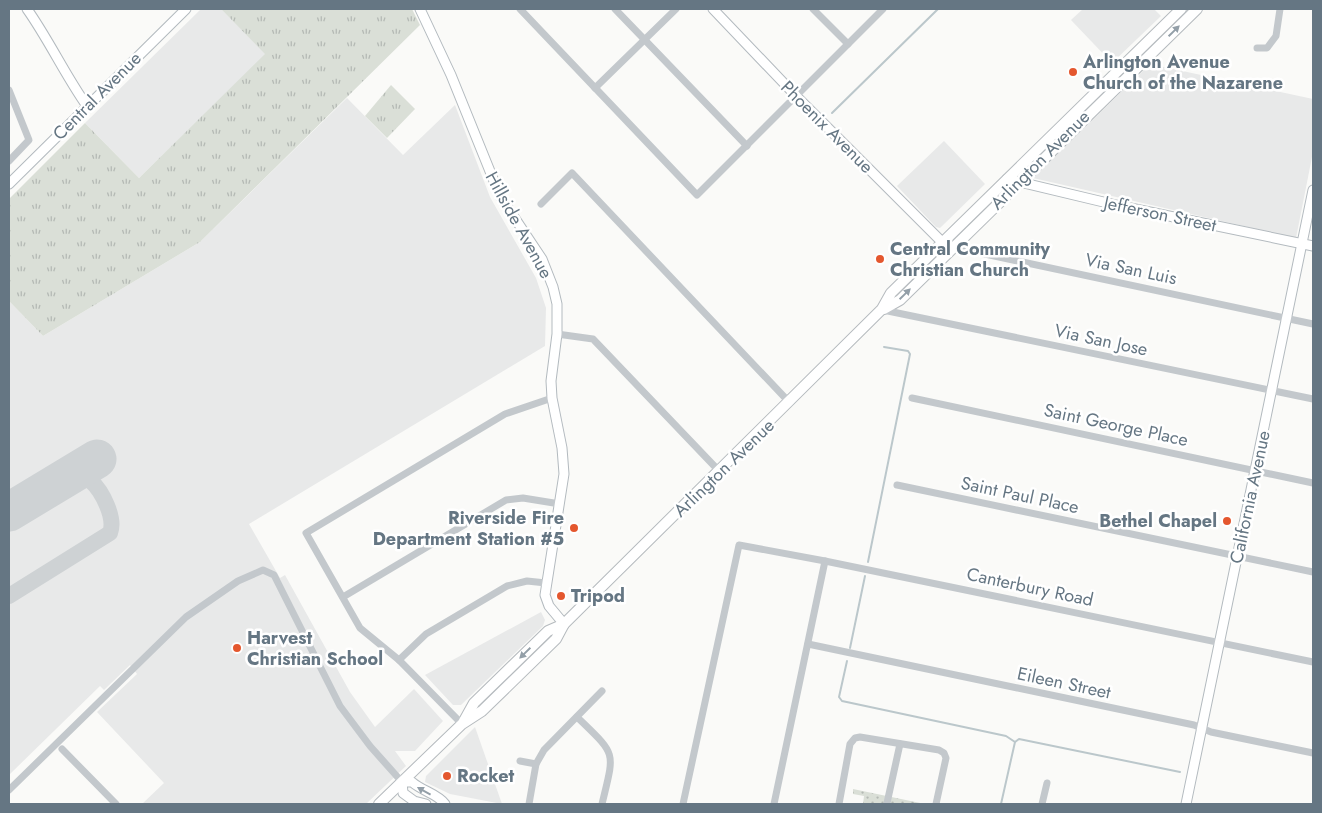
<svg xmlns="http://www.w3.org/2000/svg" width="1322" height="813" font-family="Jost,sans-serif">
	<defs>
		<pattern id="grass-tufts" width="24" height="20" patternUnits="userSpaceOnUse" patternTransform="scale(1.25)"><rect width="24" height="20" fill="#dadfd7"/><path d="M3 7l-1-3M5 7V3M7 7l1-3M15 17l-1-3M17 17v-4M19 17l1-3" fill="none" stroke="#b4b9b4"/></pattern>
		<pattern id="park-dots" width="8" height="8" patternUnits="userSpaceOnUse" patternTransform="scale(1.25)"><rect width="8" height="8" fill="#dadfd7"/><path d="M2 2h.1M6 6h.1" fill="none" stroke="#b4b9b4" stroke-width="1.8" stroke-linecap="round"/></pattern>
	</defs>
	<rect width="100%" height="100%" fill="#fafaf8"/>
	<g fill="#e8e9e9">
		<path d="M 201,9 L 221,9 L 266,54 L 139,178 L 85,123 Z"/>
		<path d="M 1083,9 L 1154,9 L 1161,16 L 1112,63 L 1071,20 Z"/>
		<path d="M 1150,64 L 1313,99 L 1313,152 L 1296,238 L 1033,178 Z"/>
		<path d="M 347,98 L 403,155 L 455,105 L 490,197 L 536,278 L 546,308 L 545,346 L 249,524 L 280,578 L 285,575 L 350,692 L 375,727 L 414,689 L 443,721 L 415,751 L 395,751 L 406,766 L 366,804 L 142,804 L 164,783 L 97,712 L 137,674 L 130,665 L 104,690 L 100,686 L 9,775 L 9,301 L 43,336 L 200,242 Z"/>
		<path d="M 944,141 L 985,184 L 940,228 L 936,227 L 897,186 Z"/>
		<path d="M 541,612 L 545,620 L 543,626 L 461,705 L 453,705 L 425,675 Z"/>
		<path d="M 475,727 L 502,804 L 450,794 L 425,782 L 426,776 Z"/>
	</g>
	<g fill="url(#grass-tufts)">
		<path d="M 221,9 L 412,9 L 420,25 L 200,242 L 43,336 L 9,301 L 9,199 L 85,123 L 139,178 L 265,54 Z"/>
		<path d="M 391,85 L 415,109 L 387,138 L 365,116 Z"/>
	</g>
	<path fill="url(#park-dots)" d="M 853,789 L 925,804 L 863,804 L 864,796 L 853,794 Z"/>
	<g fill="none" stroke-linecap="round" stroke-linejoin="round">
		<g stroke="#bbc7cb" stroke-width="2">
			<path d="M 832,113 L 938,9"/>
			<path d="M 868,562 L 910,354 L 908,351 L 884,347"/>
			<path d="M 850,648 L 865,576"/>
			<path d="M 847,661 L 839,697 L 842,701 L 1006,736 L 1015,742"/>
			<path d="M 1001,804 L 1015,742 L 1019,739 L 1180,772"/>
		</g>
		<path stroke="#ced2d4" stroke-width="16" d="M 9,596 L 110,533 C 116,518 102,491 91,481 C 86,478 78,476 72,475"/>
		<path stroke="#ced2d4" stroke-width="39" d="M 9,512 L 97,459"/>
		<g stroke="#b3babf" stroke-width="11">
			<g id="secondary">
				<path d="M 27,9 C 49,40 65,75 87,106"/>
				<path d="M 420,9 L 451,75 L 500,196 L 542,259 L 553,287 L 557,304 L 557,334 L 551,381 L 552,398 L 562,448 L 564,474 L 545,595 L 549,606 L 564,624"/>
				<path d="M 713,9 L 797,97 L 943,243"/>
				<path d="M 1007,179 L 1116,205 L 1313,246"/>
				<path d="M 9,184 L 186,9"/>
				<path d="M 426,804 L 414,801 L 403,793 L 402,782 L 412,782 C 422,791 438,794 445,804"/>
				<path d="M 1186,804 L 1313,190"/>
			</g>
		</g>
		<g stroke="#b5babe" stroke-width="12">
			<g id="primary">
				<path d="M 884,309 L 900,300 L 1197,9"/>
				<path d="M 464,721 L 474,703 L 548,631 L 564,624"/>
				<path d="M 379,804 L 462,724 L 482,711 L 556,639 L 564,624 L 882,309 L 891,293 L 1181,9"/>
			</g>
		</g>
		<g stroke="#c3c8cc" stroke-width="7">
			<path d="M 520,9 L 697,195 L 883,9"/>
			<path d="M 615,9 L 747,146"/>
			<path d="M 813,9 L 848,44"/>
			<path d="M 1257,48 L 1267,48 L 1276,36 L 1280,9"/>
			<path d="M 595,88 L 676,9"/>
			<path d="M 9,90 L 29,140 L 9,161"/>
			<path d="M 541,204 L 572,173 L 790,403"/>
			<path d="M 952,247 L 1313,324"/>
			<path d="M 883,310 L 1313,399"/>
			<path d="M 557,334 L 593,339 L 720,472"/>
			<path d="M 912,398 L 1313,483"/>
			<path d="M 897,485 L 1313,572"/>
			<path d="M 343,597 L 506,500 L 523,498 L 560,504"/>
			<path d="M 808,644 L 1194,725 L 1211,732 L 1313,753"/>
			<path d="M 399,660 L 426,634 L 507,586 L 527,581 L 546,583"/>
			<path d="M 577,717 C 617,756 615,750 602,804"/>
			<path d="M 462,724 L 399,660 L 360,628 L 306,533 L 505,414 L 552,398"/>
			<path d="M 62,749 L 116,804"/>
			<path d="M 520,761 L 536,764"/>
			<path d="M 9,790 L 186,617 L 238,581 L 263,570 L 274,575 L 340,706 L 370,746 L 402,782"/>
			<path d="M 887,803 L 900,744"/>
			<path d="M 529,804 L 536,764 L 544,750 L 602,691"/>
			<path d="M 683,804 L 739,545 L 825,561 L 1313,662"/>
			<path d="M 774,804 L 825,561"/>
			<path d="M 839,804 L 850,744 L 855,738 L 860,737 L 939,750 L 944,753 L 946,758 L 936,804"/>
			<path d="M 1042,804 L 1047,783"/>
		</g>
		<use href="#secondary" stroke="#fff" stroke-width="9"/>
		<use href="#primary" stroke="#fff" stroke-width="10"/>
	</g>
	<defs><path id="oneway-solid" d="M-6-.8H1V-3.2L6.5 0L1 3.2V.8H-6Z" transform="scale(1.25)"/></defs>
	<g fill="#939fa8">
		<use href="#oneway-solid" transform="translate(1174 31) rotate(-44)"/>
		<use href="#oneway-solid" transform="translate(905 294) rotate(-44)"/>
		<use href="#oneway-solid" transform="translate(525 653) rotate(136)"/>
		<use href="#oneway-solid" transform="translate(424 791) rotate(-151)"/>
	</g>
	<g fill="#e4572e" stroke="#fff" stroke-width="2">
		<circle cx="1073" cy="72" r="5"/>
		<circle cx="880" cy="259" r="5"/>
		<circle cx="1227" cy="521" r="5"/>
		<circle cx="574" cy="528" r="5"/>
		<circle cx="561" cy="596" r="5"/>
		<circle cx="237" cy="648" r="5"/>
		<circle cx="447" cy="776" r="5"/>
	</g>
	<g text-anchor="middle" stroke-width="5" stroke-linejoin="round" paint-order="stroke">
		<g font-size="18" font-weight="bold" fill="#657683" stroke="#fff" text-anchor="start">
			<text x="1083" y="68">Arlington Avenue<tspan x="1083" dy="21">Church of the Nazarene</tspan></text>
			<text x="890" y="255">Central Community<tspan x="890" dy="21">Christian Church</tspan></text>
			<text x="564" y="524" text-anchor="end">Riverside Fire<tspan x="564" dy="21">Department Station #5</tspan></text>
			<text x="1217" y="527" text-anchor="end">Bethel Chapel</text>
			<text x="571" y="602">Tripod</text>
			<text x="247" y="644">Harvest<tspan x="247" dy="21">Christian School</tspan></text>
			<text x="457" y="782">Rocket</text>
		</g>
		<g font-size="18" fill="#657683" stroke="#fff">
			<text transform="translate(97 96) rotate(-45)" y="6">Central Avenue</text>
			<text transform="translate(827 127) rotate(45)" y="6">Phoenix Avenue</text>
			<text transform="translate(1040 160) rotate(-45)" y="6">Arlington Avenue</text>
			<text transform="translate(1160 214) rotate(12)" y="6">Jefferson Street</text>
			<text transform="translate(519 225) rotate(61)" y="6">Hillside Avenue</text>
			<text transform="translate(1131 269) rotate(12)" y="6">Via San Luis</text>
			<text transform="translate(1101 340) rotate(12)" y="6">Via San Jose</text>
			<text transform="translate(1116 425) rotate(12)" y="6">Saint George Place</text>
			<text transform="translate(724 468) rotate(-44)" y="6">Arlington Avenue</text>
			<text transform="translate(1020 495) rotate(12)" y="6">Saint Paul Place</text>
			<text transform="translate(1250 497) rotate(-78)" y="6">California Avenue</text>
			<text transform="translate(1030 587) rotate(12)" y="6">Canterbury Road</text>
			<text transform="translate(1064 683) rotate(12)" y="6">Eileen Street</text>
		</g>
	</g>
	<rect width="1322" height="813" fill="none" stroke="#657683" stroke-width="20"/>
</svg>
